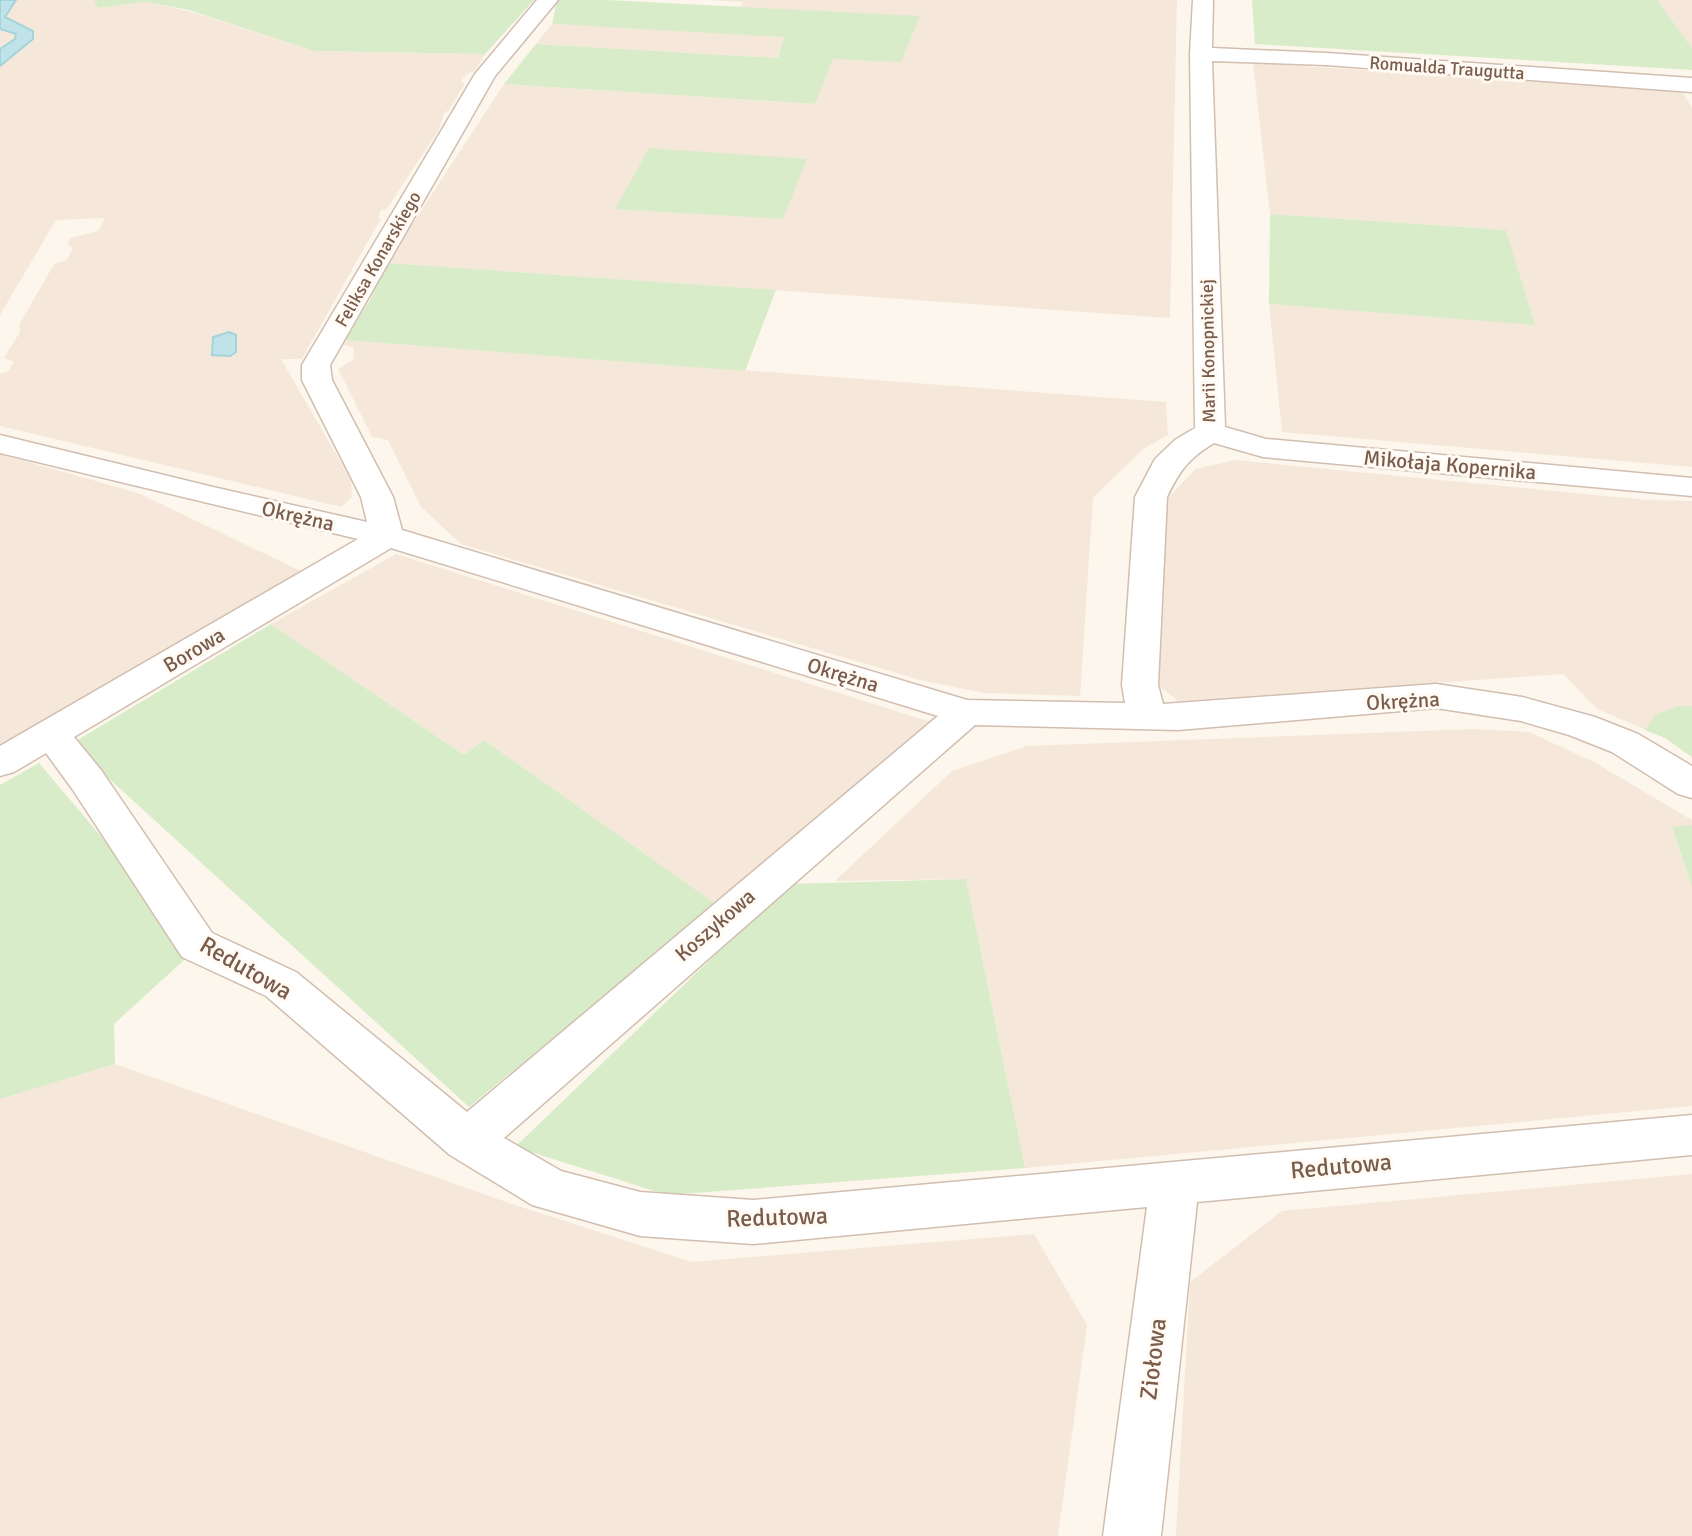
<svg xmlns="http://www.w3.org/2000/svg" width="1692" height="1536" font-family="Signika,sans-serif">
	<rect width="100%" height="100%" fill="#fdf6ec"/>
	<g fill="#f5e8da">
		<path d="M 0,0 L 94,0 L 99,8 L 146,2 L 189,11 L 314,51 L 485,54 L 475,71 L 466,74 L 461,82 L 465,83 L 449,110 L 444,113 L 438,131 L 386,210 L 381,210 L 378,217 L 381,218 L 302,359 L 281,359 L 351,480 L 352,497 L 341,507 L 0,426 L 0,374 L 8,371 L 14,362 L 4,358 L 20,332 L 19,325 L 54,264 L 67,260 L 73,248 L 67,244 L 70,238 L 98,231 L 105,218 L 56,220 L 0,315 Z"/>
		<path d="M 709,0 L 1177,0 L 1170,318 L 387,263 L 504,84 L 814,104 L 833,59 L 919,17 L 740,7 L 743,2 Z"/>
		<path d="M 1657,0 L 1692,0 L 1692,48 Z"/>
		<path d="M 552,24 L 785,36 L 778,58 L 536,44 Z"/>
		<path d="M 1253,63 L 1682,91 L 1692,108 L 1692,467 L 1282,432 L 1269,304 L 1534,324 L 1506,230 L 1270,214 Z"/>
		<path d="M 344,340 L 1166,402 L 1168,435 L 1143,449 L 1093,498 L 1080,696 L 984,693 L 920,680 L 461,544 L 421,507 L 388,440 L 372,437 L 338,369 L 353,360 L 354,348 L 341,344 Z"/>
		<path d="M 0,454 L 138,493 L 305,573 L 0,747 Z"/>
		<path d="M 1235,460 L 1647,500 L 1692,501 L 1692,757 L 1665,738 L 1597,709 L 1563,674 L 1178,701 L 1149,678 L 1163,504 L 1195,469 Z"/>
		<path d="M 396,554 L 931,722 L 716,904 L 484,740 L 464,755 L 271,624 Z"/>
		<path d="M 1474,729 L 1529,732 L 1594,762 L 1692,820 L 1692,825 L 1672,828 L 1692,888 L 1692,1106 L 1025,1168 L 966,879 L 835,881 L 952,771 L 1027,746 Z"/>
		<path d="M 115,1064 L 509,1203 L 692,1262 L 1034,1234 L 1087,1325 L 1058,1536 L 0,1536 L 0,1099 Z"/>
		<path d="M 1692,1174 L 1692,1536 L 1176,1536 L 1190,1282 L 1282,1211 Z"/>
	</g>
	<g fill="#d8ecc9">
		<path d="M 94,0 L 534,0 L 485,54 L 314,51 L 189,10 L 146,2 L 98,8 Z"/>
		<path d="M 557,0 L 607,0 L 920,16 L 901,62 L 833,59 L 815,104 L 504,84 L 536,44 L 778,58 L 784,37 L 552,24 Z"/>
		<path d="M 1252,0 L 1657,0 L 1692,48 L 1692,70 L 1255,44 Z"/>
		<path d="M 649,148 L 807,159 L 783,219 L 615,209 Z"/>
		<path d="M 1270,214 L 1506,230 L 1535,325 L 1269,304 Z"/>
		<path d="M 387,263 L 776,290 L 745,371 L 344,340 L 370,300 Z"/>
		<path d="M 271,624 L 464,755 L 484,740 L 716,904 L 469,1107 L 71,744 Z"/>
		<path d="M 1680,706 L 1692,706 L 1692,757 L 1665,738 L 1645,730 L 1656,714 Z"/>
		<path d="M 39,763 L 196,949 L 114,1024 L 115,1064 L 0,1099 L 0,785 Z"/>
		<path d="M 1692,825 L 1692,888 L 1672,827 Z"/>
		<path d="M 966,879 L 1025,1168 L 667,1195 L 515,1147 L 789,884 Z"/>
	</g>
	<g fill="#bfe3e8" stroke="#a5d3da" stroke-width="2">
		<path d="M 0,0 L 16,0 L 5,17 L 33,31 L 33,39 L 0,66 L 0,49 L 15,39 L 16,34 L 0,29 Z"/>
		<path d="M 229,332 L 236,335 L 236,352 L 230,356 L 212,355 L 213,337 Z"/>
	</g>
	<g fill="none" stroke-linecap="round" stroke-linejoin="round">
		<g stroke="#d1beb0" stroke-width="3">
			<path id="street" d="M 537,0 L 558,0 L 495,76 L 330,365 L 332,380 L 393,497 L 402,530 L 967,700 L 1125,703 L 1122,685 L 1135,497 L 1155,459 L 1175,440 L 1195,428 L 1190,54 L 1193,0 L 1213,0 L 1212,48 L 1326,53 L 1692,78 L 1692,92 L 1326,65 L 1212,61 L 1225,427 L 1266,439 L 1692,478 L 1692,496 L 1263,457 L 1214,443 C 1188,459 1180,470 1167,497 L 1158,685 L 1163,704 L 1436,684 L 1522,697 L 1595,717 L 1638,734 L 1692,766 L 1692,798 L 1678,794 L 1612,752 L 1569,735 L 1521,721 L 1436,708 L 1178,730 L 975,725 L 504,1138 L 561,1171 L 640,1192 L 753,1200 L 1692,1115 L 1692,1155 L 1197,1202 L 1161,1536 L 1103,1536 L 1147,1207 L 753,1244 L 640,1236 L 532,1205 L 450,1155 L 266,996 L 182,957 L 73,790 L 46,753 L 14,772 L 0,776 L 0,746 L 358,539 L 0,453 L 0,435 L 213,487 L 367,522 L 361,497 L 302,380 L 302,365 L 475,74 ZM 391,548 L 938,716 L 467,1112 L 296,972 L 212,933 L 101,770 L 74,737 Z"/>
		</g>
		<use href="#street" fill="#fff" fill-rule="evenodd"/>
	</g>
	<g text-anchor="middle" stroke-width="6" stroke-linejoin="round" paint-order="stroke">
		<g font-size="18" fill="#7a5c4d" stroke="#fffaf3">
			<text transform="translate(1447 68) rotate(4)" y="6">Romualda Traugutta</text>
			<text transform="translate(378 259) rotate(-60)" y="6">Feliksa Konarskiego</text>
			<text transform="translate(1208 351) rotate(-91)" y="6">Marii Konopnickiej</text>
		</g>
		<g font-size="21" fill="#7a5c4d" stroke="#fffaf3">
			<text transform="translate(1450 465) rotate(5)" y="7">Mikołaja Kopernika</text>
			<text transform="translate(298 516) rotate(13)" y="7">Okrężna</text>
			<text transform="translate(194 650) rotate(-31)" y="7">Borowa</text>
			<text transform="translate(843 675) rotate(17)" y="7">Okrężna</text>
			<text transform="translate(1403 701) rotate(-3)" y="7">Okrężna</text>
			<text transform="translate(715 925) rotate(-41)" y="7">Koszykowa</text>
		</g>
		<g font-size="24" fill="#7a5c4d" stroke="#fffaf3">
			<text transform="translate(246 968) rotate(30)" y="8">Redutowa</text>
			<text transform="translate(1341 1166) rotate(-5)" y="8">Redutowa</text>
			<text transform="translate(777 1217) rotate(-2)" y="8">Redutowa</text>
			<text transform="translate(1153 1359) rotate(-83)" y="8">Ziołowa</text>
		</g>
	</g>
</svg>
